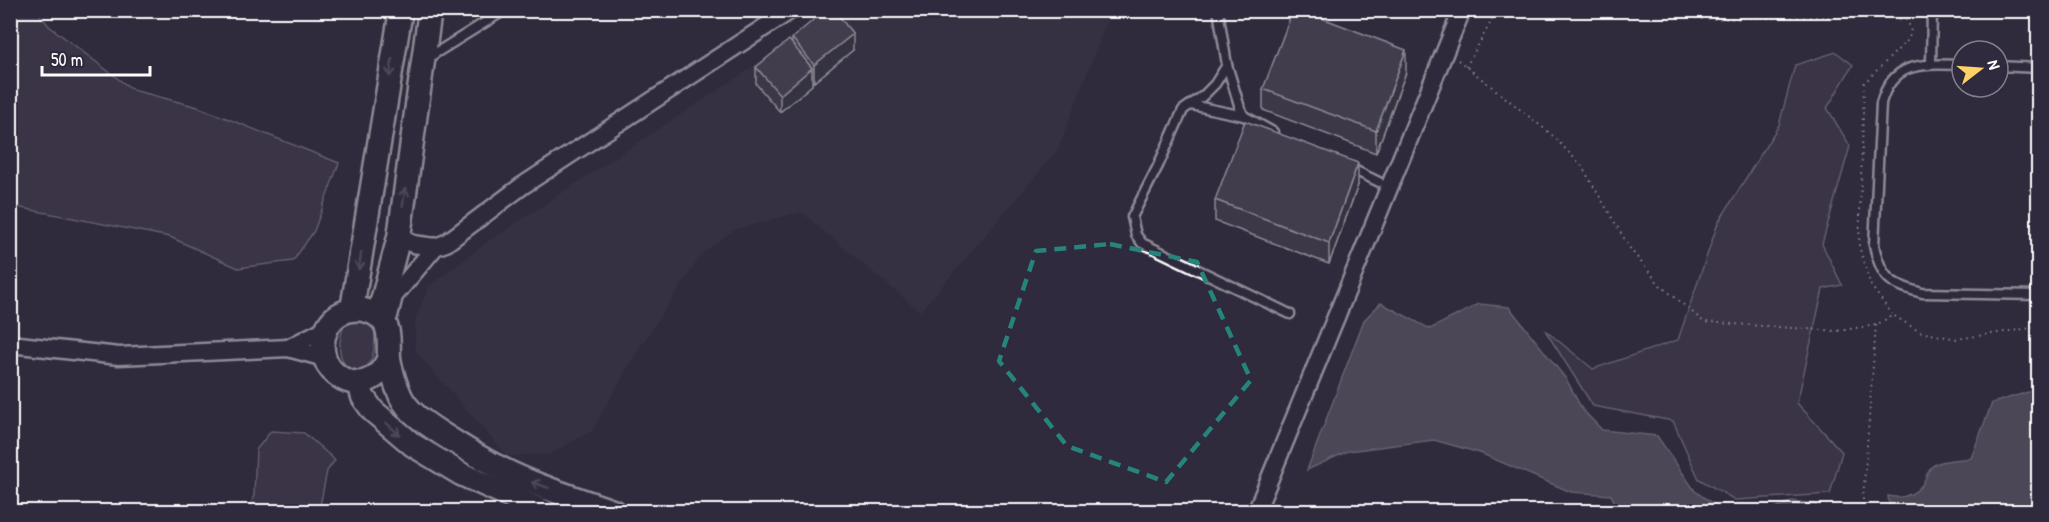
<svg xmlns="http://www.w3.org/2000/svg" width="2049" height="522" font-family="'Patrick Hand',sans-serif">
	<rect width="100%" height="100%" fill="#2f2a3d"/>
	<filter id="ink" filterUnits="userSpaceOnUse"><feTurbulence type="fractalNoise" baseFrequency=".0167" numOctaves="2"/><feDisplacementMap in="SourceGraphic" scale="12" xChannelSelector="R" yChannelSelector="G"/><feConvolveMatrix kernelMatrix="1 2 1 2 8 2 1 2 1" color-interpolation-filters="sRGB"/></filter>
	<g filter="url(#ink)">
		<path fill="#3c3749" d="M 832,11 L 1111,11 L 1058,150 L 920,312 L 801,212 L 734,230 L 702,254 L 635,355 L 592,431 L 550,454 L 507,456 L 415,351 L 415,319 L 429,286 L 487,242 L 739,76 Z"/>
		<g fill="#464152" stroke="#a2a0a8" stroke-width="1.5">
			<path d="M 11,10 L 37,11 L 49,26 L 133,90 L 198,107 L 339,163 L 314,231 L 293,261 L 238,268 L 170,237 L 11,206 Z"/>
			<path d="M 1836,52 L 1853,65 L 1827,108 L 1850,146 L 1822,244 L 1842,285 L 1823,289 L 1797,403 L 1842,452 L 1830,494 L 1735,500 L 1699,479 L 1673,421 L 1593,406 L 1545,330 L 1593,369 L 1678,340 L 1718,223 L 1779,125 L 1795,65 Z"/>
			<path d="M 361,316 L 374,327 C 382,394 322,378 345,323 Z"/>
			<path d="M 271,431 L 304,433 L 335,460 L 327,471 L 319,511 L 249,511 L 254,495 L 256,450 Z"/>
		</g>
		<g fill="#6d6a77" stroke="#a7a6ad" stroke-width="1.5">
			<path d="M 1381,303 L 1430,329 L 1479,304 L 1509,307 L 1566,379 L 1582,409 L 1602,430 L 1657,436 L 1695,491 L 1723,511 L 1619,511 L 1611,495 L 1571,492 L 1480,453 L 1434,440 L 1348,451 L 1307,470 L 1364,320 Z"/>
			<path d="M 2038,389 L 2038,511 L 1890,511 L 1888,496 C 1901,499 1913,496 1922,485 C 1927,478 1926,470 1934,465 C 1943,459 1960,460 1971,458 L 1992,403 Z"/>
			<path d="M 1792,501 L 1815,504 L 1820,511 L 1769,511 Z"/>
		</g>
		<g fill="none" stroke-linecap="round" stroke-linejoin="round">
			<g stroke="#fff" stroke-width="13">
				<g id="lane">
					<path d="M 1218,10 L 1227,65 L 1240,108 L 1244,116 L 1273,132"/>
					<path d="M 426,59 L 505,10"/>
					<path d="M 1931,64 L 1932,10"/>
					<path d="M 1227,65 L 1215,84 L 1203,96 L 1183,110 L 1158,166 L 1132,217 L 1136,235 L 1142,243 L 1290,314"/>
					<path d="M 1962,65 C 1924,64 1893,60 1881,103 L 1874,245 C 1881,278 1889,284 1922,293 L 2038,295"/>
					<path d="M 1998,66 L 2038,68"/>
					<path d="M 1191,105 L 1244,116"/>
					<path d="M 1350,168 L 1379,182"/>
				</g>
			</g>
			<g stroke="#fff" stroke-width="21">
				<g id="street">
					<path d="M 399,237 L 413,244 L 435,247"/>
					<path d="M 389,316 L 394,296 L 435,247 L 446,243 L 522,186 L 791,10"/>
					<path d="M 10,344 L 119,356 L 288,348 L 325,358"/>
					<path d="M 288,348 L 327,328"/>
					<path d="M 1256,512 L 1462,10"/>
				</g>
			</g>
			<g stroke="#fff" stroke-width="27">
				<g id="secondary">
					<path d="M 352,309 L 401,10"/>
					<path d="M 378,316 L 399,237 L 430,10"/>
					<path d="M 389,357 C 368,409 306,372 327,328 C 336,309 361,304 378,316 C 392,326 388,343 389,358 C 391,370 396,386 401,397 C 410,415 429,425 445,436 C 463,447 481,459 500,468 C 537,487 577,498 615,512"/>
					<path d="M 359,383 L 363,397 L 373,411 L 413,445 L 461,474 L 545,512"/>
				</g>
			</g>
			<g stroke="#fff" stroke-width="2" stroke-dasharray="1.5 4.5" stroke-linecap="butt">
				<path d="M 1636,10 L 1703,19 L 1882,16 L 1906,20 L 1911,28 L 1909,39 L 1864,83 L 1859,246 L 1871,286 L 1892,314"/>
				<path d="M 1458,60 L 1551,134 L 1581,165 L 1631,250 L 1660,285 L 1704,322 L 1837,331 L 1876,325 L 1893,315 L 1920,332 L 1957,339 L 2038,327"/>
				<path d="M 1466,67 L 1493,18 L 1500,10"/>
				<path d="M 1862,512 L 1876,325"/>
			</g>
			<use href="#lane" stroke="#2f2a3d" stroke-width="8"/>
			<use href="#street" stroke="#2f2a3d" stroke-width="16"/>
			<use href="#secondary" stroke="#2f2a3d" stroke-width="22"/>
		</g>
		<g fill="#4d4956" stroke="#fff" stroke-width="1.5">
			<path d="M 792,38 L 853,50 L 814,82 L 812,80 L 812,85 L 780,112 L 756,84 L 756,67 L 792,43 Z"/>
			<path d="M 1406,72 L 1376,153 L 1263,110 L 1263,89 Z"/>
			<path d="M 1358,185 L 1329,264 L 1215,221 L 1215,200 Z"/>
		</g>
		<g fill="#3e3c46" stroke="#fff" stroke-width="1.5">
			<path d="M 853,34 L 853,50 L 814,82 L 814,65 Z"/>
			<path d="M 1406,50 L 1406,72 L 1376,153 L 1376,131 Z"/>
			<path d="M 812,68 L 812,85 L 780,112 L 780,95 Z"/>
			<path d="M 1358,163 L 1358,185 L 1329,264 L 1329,243 Z"/>
		</g>
		<g fill="#595564" stroke="#fff" stroke-width="1.5">
			<path d="M 825,10 L 834,10 L 853,34 L 814,65 L 792,38 Z"/>
			<path d="M 1293,10 L 1301,10 L 1406,50 L 1376,131 L 1263,89 Z"/>
			<path d="M 789,40 L 812,68 L 780,95 L 756,67 Z"/>
			<path d="M 1245,121 L 1358,163 L 1329,243 L 1215,200 Z"/>
		</g>
		<defs><path id="oneway-shaft" d="M-6 0H5M1.5-3L5.5 0L1.5 3" fill="none" stroke-width="1.6" stroke-linecap="round" stroke-linejoin="round" transform="scale(1.5)"/></defs>
		<g stroke="#6d6a77">
			<use href="#oneway-shaft" transform="translate(391 68) rotate(99)"/>
			<use href="#oneway-shaft" transform="translate(404 197) rotate(-82)"/>
			<use href="#oneway-shaft" transform="translate(360 261) rotate(99)"/>
			<use href="#oneway-shaft" transform="translate(393 429) rotate(42)"/>
			<use href="#oneway-shaft" transform="translate(540 485) rotate(-161)"/>
		</g>
	</g>
	<path d="M0 0H2049V522H0ZM 1110,244 L 1197,262 L 1251,380 L 1166,482 L 1067,446 L 999,361 L 1036,251 Z" fill="#2f2a3d" fill-opacity=".55" fill-rule="evenodd"/>
	<path fill="none" stroke="#27847c" stroke-width="4.5" stroke-dasharray="12 8" stroke-linejoin="round" d="M 1110,244 L 1197,262 L 1251,380 L 1166,482 L 1067,446 L 999,361 L 1036,251 Z"/>
	<rect width="2049" height="522" fill="none" stroke="#2f2a3d" stroke-width="36"/>
	<rect x="18" y="18" width="2013" height="486" fill="none" stroke="#fff" stroke-width="2" filter="url(#ink)"/>
	<g transform="translate(1980 69) rotate(73)"><circle r="28" fill="#2f2a3d" stroke="#827f8b" stroke-width="1.5"/>
	<path d="M0-4.5L10 22L0 15L-10 22Z" fill="#ffd166"/>
	<text y="-9" font-size="16" font-weight="bold" text-anchor="middle" fill="#ffffff">N</text>
	</g>
	<path d="M42 66v9h108v-9" fill="none" stroke="#ffffff" stroke-width="3"/>
	<text x="51" y="66" font-size="18" fill="#ffffff" stroke="#2f2a3d" stroke-width="4.5" paint-order="stroke">50 m</text>
</svg>
